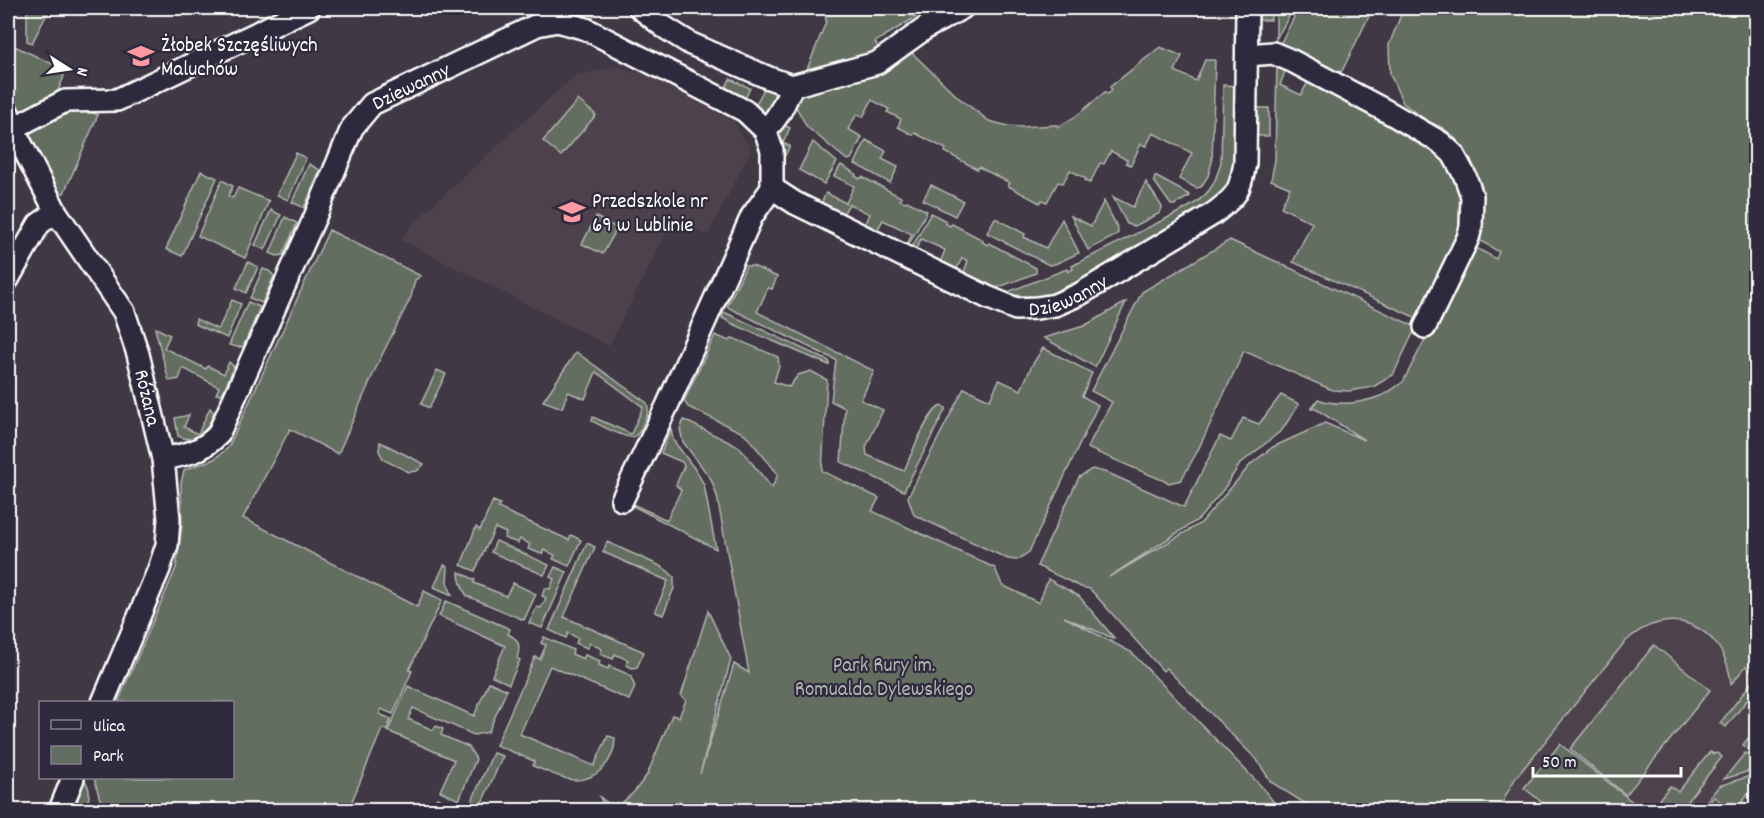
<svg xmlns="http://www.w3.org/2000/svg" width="1764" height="818" font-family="Dekko,sans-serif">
	<rect width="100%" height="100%" fill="#413845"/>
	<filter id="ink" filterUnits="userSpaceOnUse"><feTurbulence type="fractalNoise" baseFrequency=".0167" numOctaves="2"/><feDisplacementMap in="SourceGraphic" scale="12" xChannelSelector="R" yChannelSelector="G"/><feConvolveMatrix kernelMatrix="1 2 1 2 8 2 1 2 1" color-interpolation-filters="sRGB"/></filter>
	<g filter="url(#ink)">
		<g fill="#4e424b">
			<path d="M 618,66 L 631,72 L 639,71 L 734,122 L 751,150 L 708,235 L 673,219 L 609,346 L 401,240 L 412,224 L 574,76 Z"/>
			<path d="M 1603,567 L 1756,626 L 1756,810 L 1482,810 Z"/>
		</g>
		<g fill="#646d61" stroke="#b2b6b0" stroke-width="1.5">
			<path d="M 27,8 L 50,8 L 32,43 L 27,41 Z"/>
			<path d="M 592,8 L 597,10 L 590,23 L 553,13 L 552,10 Z"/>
			<path d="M 825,8 L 898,8 L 916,17 L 875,42 L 881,52 L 806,72 L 826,22 Z"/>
			<path d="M 1257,8 L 1271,8 L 1271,20 L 1256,20 Z"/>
			<path d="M 1276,8 L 1294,8 L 1276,39 Z"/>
			<path d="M 1299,8 L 1373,8 L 1342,71 L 1329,75 L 1279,46 Z"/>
			<path d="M 1409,8 L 1756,8 L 1756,674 L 1746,666 L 1731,684 C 1726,625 1667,600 1624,643 L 1515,779 L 1505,797 L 1502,810 L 1315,810 L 1271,782 L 1257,760 L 1166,668 L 1163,671 L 1090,589 L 1081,587 L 1037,566 L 1079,477 L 1092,469 L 1108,473 L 1184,507 L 1220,436 L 1231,441 L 1243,418 L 1259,424 L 1281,395 L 1299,404 L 1282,430 L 1240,464 L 1223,490 L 1199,519 L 1109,577 L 1201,523 L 1251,464 L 1273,447 L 1325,423 L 1364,440 L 1316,409 L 1311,409 L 1318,399 C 1338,407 1364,403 1383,395 C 1390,392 1397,386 1403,382 L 1473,246 L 1496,259 L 1499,252 L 1475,237 L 1469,168 L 1473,164 L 1464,148 L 1453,136 L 1443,128 L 1427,121 L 1403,103 L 1390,74 L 1389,45 L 1401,15 Z"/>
			<path d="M 10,44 L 57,66 L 64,76 L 56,96 L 19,116 L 13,89 Z"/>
			<path d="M 1160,47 L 1182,56 L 1175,71 L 1196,81 L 1205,60 L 1215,60 L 1212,162 L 1208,176 L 1201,187 L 1196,188 L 1179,179 L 1192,153 L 1153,133 L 1146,146 L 1141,144 L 1131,165 L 1126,163 L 1127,160 L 1111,151 L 1104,164 L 1100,163 L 1090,183 L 1085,181 L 1086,179 L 1070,170 L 1063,183 L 1058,182 L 1047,202 L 1042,200 L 1040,203 L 1008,186 L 1010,183 L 979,167 L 977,169 L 945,152 L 946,149 L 915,133 L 913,135 L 898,127 L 901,119 L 887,112 L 889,109 L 872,100 L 863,117 L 857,114 L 848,129 L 862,137 L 851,159 L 847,160 L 807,127 L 793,101 L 800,93 L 891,65 L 912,53 L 959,98 L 989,121 L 1008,126 L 1021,127 L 1057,125 L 1058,127 L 1075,117 L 1105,92 L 1108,94 L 1112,90 L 1110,87 Z"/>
			<path d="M 1277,62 L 1287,66 L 1280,85 L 1301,95 L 1310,78 L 1431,143 L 1446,160 L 1464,195 L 1461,234 L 1421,320 L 1293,262 L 1312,223 L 1281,207 L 1290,188 L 1271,180 L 1275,160 Z"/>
			<path d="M 730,79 L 750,88 L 744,101 L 724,91 Z"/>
			<path d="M 766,85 C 781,96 774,102 768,116 L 754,108 Z"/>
			<path d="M 1223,85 L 1238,86 L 1235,165 L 1229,184 L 1221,196 L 1215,203 L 1078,284 C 1050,296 1035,300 1005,293 L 1067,269 L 1068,272 L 1073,269 L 1072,266 L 1187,208 C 1208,196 1215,186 1221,162 Z"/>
			<path d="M 578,100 L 596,115 L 561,156 L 543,141 Z"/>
			<path d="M 76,106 L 98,115 L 64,193 L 59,193 L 33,150 L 24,132 Z"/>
			<rect x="1256" y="108" width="13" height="28"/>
			<path d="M 781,124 L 790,128 L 783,143 L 790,146 L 780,165 C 780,153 777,133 781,124 Z"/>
			<path d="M 866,140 L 886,151 L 882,159 L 898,167 L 890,183 L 855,164 Z"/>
			<path d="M 813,142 L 837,162 L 824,184 L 799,170 Z"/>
			<path d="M 296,153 L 306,158 L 288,200 L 277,195 Z"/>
			<path d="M 309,164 L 320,170 L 304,208 L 292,202 Z"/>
			<path d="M 841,165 L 856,174 L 855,176 L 860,179 L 862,177 L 901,197 L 900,200 L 905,202 L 907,201 L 927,211 L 907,248 L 906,247 L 912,234 L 883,220 L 876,232 L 864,227 L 870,214 L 849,204 L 842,216 L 820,206 L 826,193 L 846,203 L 854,186 L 834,176 Z"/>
			<path d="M 201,171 L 217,178 L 182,256 L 166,249 Z"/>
			<path d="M 1155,176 L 1188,194 L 1190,196 L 1174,205 L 1171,205 L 1154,181 Z"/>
			<path d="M 222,180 L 233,186 L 228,196 L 233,198 L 238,188 L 269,201 L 245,258 L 198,236 Z"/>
			<path d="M 1146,182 L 1162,207 L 1160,213 L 1135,226 L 1127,224 L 1113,197 L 1133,207 Z"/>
			<path d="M 931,185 L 963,201 L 955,216 L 923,200 Z"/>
			<path d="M 1104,201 L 1118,229 L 1118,233 L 1115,236 L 1088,250 L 1071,216 L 1091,226 Z"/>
			<path d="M 271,210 L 281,215 L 265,250 L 255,245 Z"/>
			<path d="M 931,213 L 946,221 L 945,223 L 950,226 L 952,224 L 983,240 L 982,242 L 988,245 L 989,243 L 1036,268 L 1036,273 L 994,289 L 963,274 L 968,261 L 962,258 L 956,271 L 940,263 L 945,250 L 921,239 L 915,251 L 911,249 Z"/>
			<path d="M 285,217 L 297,223 L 283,255 L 277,256 L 270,253 Z"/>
			<path d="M 596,217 L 617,228 L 603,254 L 582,244 Z"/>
			<path d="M 995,218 L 1025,234 L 1024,237 L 1046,248 L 1062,219 L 1079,253 L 1055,264 L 1049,265 L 987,233 Z"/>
			<path d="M 329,230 L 421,276 L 415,280 L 411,297 L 379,361 L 338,454 L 290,429 L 243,518 L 417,607 L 424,591 L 442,600 L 409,670 L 412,671 L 393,714 L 381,709 L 379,714 L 391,719 L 387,730 L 382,729 L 352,801 L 355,803 L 345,810 L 336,810 L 331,803 L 327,810 L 103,810 L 94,778 L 232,778 L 232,702 L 118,702 L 176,568 L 182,526 L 181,483 L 184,470 L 214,459 L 228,448 Z"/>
			<path d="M 1230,240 L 1416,327 L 1393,375 L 1373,387 L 1349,391 L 1332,390 L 1244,351 L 1197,452 L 1181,480 L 1169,483 L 1087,448 L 1112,402 L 1091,391 L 1142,292 Z"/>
			<path d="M 248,262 L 258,267 L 246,293 L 236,288 Z"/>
			<path d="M 746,266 L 753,266 L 777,277 L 772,289 L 768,288 L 757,312 L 874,371 L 861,400 L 883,410 L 866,447 L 867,455 L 904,471 C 910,457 928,411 941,406 L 946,408 L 904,491 L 841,462 L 845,408 L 831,401 L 836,360 L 727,307 Z"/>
			<path d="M 263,269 L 269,271 L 274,276 L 262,303 L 250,298 Z"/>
			<path d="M 232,300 L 241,304 L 227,338 L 195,324 L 196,319 L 217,329 L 219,328 Z"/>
			<path d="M 248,302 L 260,307 L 243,347 L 237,347 L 229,345 Z"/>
			<path d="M 1126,302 L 1095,367 L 1044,338 L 1084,326 Z"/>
			<path d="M 724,312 L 829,361 L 829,365 L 733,324 L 722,318 Z"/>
			<path d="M 156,328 L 170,335 L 164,348 L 206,369 L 208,366 L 224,374 L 229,362 L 234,367 L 222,394 L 216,394 L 219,387 L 183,368 L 179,379 L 169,381 L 155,329 Z"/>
			<path d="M 715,335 L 729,341 L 733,338 L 778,357 L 779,366 L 774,382 L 789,387 L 798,375 L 811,371 L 827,380 L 822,471 L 879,498 L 872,511 L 995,568 L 1002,585 L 1039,603 L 1048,579 L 1079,596 L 1115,639 L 1064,617 L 1131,652 L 1261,786 L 1280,810 L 605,810 L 600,797 L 615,809 L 634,792 L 647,775 L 672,715 L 679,717 L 686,700 L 681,696 L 708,611 L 731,659 L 700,774 L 734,664 L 749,673 L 717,496 L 711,479 L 683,442 L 680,429 L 684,420 L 739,447 L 772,488 L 778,474 L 745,434 L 688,407 L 684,401 Z"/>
			<path d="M 1043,348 L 1092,373 L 1082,396 L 1098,405 L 1029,552 L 1017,560 L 1008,559 L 914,515 L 908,497 L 964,388 L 990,400 L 999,380 L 1021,390 L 1032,365 Z"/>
			<path d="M 576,352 L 647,403 C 650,410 647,415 644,422 C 642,427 639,436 633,437 C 625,439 600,425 592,421 L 593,417 L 631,434 L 643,407 L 596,372 L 585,399 L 568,392 L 562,408 L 543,401 Z"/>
			<path d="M 437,370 L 446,374 L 429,408 L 421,404 Z"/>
			<path d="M 210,408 L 214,413 C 207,430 199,445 178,436 L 175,418 L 189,415 L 184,427 L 198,434 Z"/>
			<path d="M 671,429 L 673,440 L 697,472 L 704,485 L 716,549 L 633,506 L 635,505 L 667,520 L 681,490 L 676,485 L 684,466 L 682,462 L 661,453 Z"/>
			<path d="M 380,442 L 424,464 L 417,471 L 409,472 L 384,460 L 379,451 Z"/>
			<path d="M 493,501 L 500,504 L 498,508 L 569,540 L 571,535 L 581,540 L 569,566 L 553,559 L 555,555 L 544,550 L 542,554 L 528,549 L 530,544 L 520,539 L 518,543 L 504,538 L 506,533 L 495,528 L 475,571 L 461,565 L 476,527 L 480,530 Z"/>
			<path d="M 496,541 L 549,565 L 544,575 L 491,552 Z"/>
			<path d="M 607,542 L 658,565 L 668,571 L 674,577 L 674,588 L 663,615 L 655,612 L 668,581 L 603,552 Z"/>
			<path d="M 587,543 L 595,547 L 564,617 L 644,652 L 637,667 L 632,668 L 626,665 L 628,660 L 615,654 L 613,659 L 600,654 L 602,649 L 590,643 L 587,648 L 576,643 L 578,638 L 568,633 L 566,638 L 549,630 Z"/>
			<path d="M 444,565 L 448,567 L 447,582 L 452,595 L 434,587 Z"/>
			<path d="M 555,567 L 567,572 L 542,628 L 529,623 L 537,607 L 541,608 L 546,598 L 542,596 L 545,588 L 550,589 L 554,579 L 550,577 Z"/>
			<path d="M 459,572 L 475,580 L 474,583 L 506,596 L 513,583 L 536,594 L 524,620 L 467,596 C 462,588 459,581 459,572 Z"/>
			<path d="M 446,601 L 510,629 L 508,634 C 519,639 521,646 517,658 L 520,660 L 509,684 L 492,676 L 505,646 L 439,616 Z"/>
			<path d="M 544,637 L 573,650 L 572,654 L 583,659 L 585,655 L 600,661 L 599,665 L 608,669 L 609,666 L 630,675 L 635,687 L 629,700 L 550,666 L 520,734 L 594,766 L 608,736 L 615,738 C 615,761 597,781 573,780 C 562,779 544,770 533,766 L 534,761 L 496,745 L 535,657 L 540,659 L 546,645 L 541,643 Z"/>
			<path d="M 1654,645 L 1710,690 L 1626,795 L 1570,749 Z"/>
			<path d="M 1756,677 L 1756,697 L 1747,700 L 1726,727 L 1720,723 Z"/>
			<path d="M 489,682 L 507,690 L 488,732 L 474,735 L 413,708 L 408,719 L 433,730 L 436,726 L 443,729 L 441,735 L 469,747 L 476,759 L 459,800 L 440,791 L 454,760 L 388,731 L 408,686 L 474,716 Z"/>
			<path d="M 1756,728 L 1756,756 L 1743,745 Z"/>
			<path d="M 1560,744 L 1634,803 L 1628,810 L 1552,810 L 1524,788 Z"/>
			<path d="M 1710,752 L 1714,754 L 1717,753 L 1722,757 L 1680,810 L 1650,810 L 1670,786 L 1678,792 Z"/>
			<path d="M 493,753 L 503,756 L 480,807 L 471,803 Z"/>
			<path d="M 1745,753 L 1756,762 L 1756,769 L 1724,779 Z"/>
			<path d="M 1756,774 L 1756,784 L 1736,810 L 1732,810 L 1714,797 L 1703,810 L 1699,810 L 1719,786 Z"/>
			<path d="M 84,779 C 92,791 90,798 84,810 L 70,810 Z"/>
			<path d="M 437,798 L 466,810 L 431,810 Z"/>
		</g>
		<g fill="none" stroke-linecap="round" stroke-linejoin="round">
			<g stroke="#fff" stroke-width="26">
				<g id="street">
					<path d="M 640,8 L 664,27 L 691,44 L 769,78 L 792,86 L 877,63 L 927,27 L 962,8"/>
					<path d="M 1247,55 L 1273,53 L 1292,61 L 1390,113 L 1440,142 L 1453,154 L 1465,176 L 1472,196 L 1471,227 L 1468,238 L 1425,327"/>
					<path id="s1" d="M 8,113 L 13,128 L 56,212 L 124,312 L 138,354 L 163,459 L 169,519 L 167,545 L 159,569 L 103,702"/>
					<path d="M 765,130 C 779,118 785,102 792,86"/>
					<path d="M 8,131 L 65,101 L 117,100 L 309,8"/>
					<path id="s2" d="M 772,188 L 795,203 L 987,297 L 1016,309 L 1037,308 L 1055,305 L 1080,294 L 1213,214 C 1237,196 1240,192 1245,163 L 1247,8"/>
					<path d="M 8,279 L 39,224 L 56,212"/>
					<path id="s3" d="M 163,459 C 187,454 199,453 218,435 L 315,217 L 352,128 L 372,104 L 537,25 L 557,21 L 586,29 L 745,111 L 765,130 L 772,150 L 772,188"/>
					<path d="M 622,500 L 667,406 L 752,216 L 772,188"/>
					<path d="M 60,810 L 73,778"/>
				</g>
			</g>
			<use href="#street" stroke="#2f2a3d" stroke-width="21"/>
		</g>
	</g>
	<defs>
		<g id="school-bare" transform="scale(2.07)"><path d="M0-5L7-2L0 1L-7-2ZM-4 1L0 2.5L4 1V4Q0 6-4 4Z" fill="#ff9aa2" stroke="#2f2a3d" stroke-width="2.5" paint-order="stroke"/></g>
	</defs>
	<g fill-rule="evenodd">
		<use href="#school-bare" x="141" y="56"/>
		<use href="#school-bare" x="572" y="212"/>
	</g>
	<g text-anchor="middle" stroke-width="4.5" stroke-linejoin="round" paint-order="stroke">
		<g font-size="21" fill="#fff" stroke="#2f2a3d" text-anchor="start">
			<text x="161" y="51">Żłobek Szczęśliwych<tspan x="161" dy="24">Maluchów</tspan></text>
			<text x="592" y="207">Przedszkole nr<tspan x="592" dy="24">69 w Lublinie</tspan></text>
		</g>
		<g font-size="21" fill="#fff" stroke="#2f2a3d">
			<text dy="7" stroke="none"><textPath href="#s3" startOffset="470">Dziewanny</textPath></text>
			<text dy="7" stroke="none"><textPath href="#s2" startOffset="327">Dziewanny</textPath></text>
			<text dy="7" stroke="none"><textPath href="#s1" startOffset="320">Różana</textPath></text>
		</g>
		<g font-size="21" fill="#b2b6b0" stroke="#2f2a3d">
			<text x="884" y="671">Park Rury im.<tspan x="884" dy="24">Romualda Dylewskiego</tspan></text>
		</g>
	</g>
	<rect width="1764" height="818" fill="none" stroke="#2f2a3d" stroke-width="30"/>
	<rect x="15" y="15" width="1734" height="788" fill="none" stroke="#fff" stroke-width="2" filter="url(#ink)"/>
	<rect x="39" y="701" width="195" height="78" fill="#2f2a3d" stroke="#827f8b" stroke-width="1.5"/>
	<rect x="51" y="720" width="30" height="9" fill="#2f2a3d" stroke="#827f8b" stroke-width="1.5"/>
	<text x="93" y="731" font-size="18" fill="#ffffff">Ulica</text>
	<rect x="51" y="746" width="30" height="18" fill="#646d61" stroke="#827f8b" stroke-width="1.5"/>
	<text x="93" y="761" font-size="18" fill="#ffffff">Park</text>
	<g transform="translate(69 69) rotate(102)" stroke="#2f2a3d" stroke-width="4.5" paint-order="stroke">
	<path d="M0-4.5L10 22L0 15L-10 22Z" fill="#ffffff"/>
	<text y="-9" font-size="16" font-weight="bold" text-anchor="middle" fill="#ffffff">N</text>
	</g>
	<path d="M1533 767v9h148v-9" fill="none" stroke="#ffffff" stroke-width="3"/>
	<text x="1542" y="767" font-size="18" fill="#ffffff" stroke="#2f2a3d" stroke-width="4.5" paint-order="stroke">50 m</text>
</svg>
